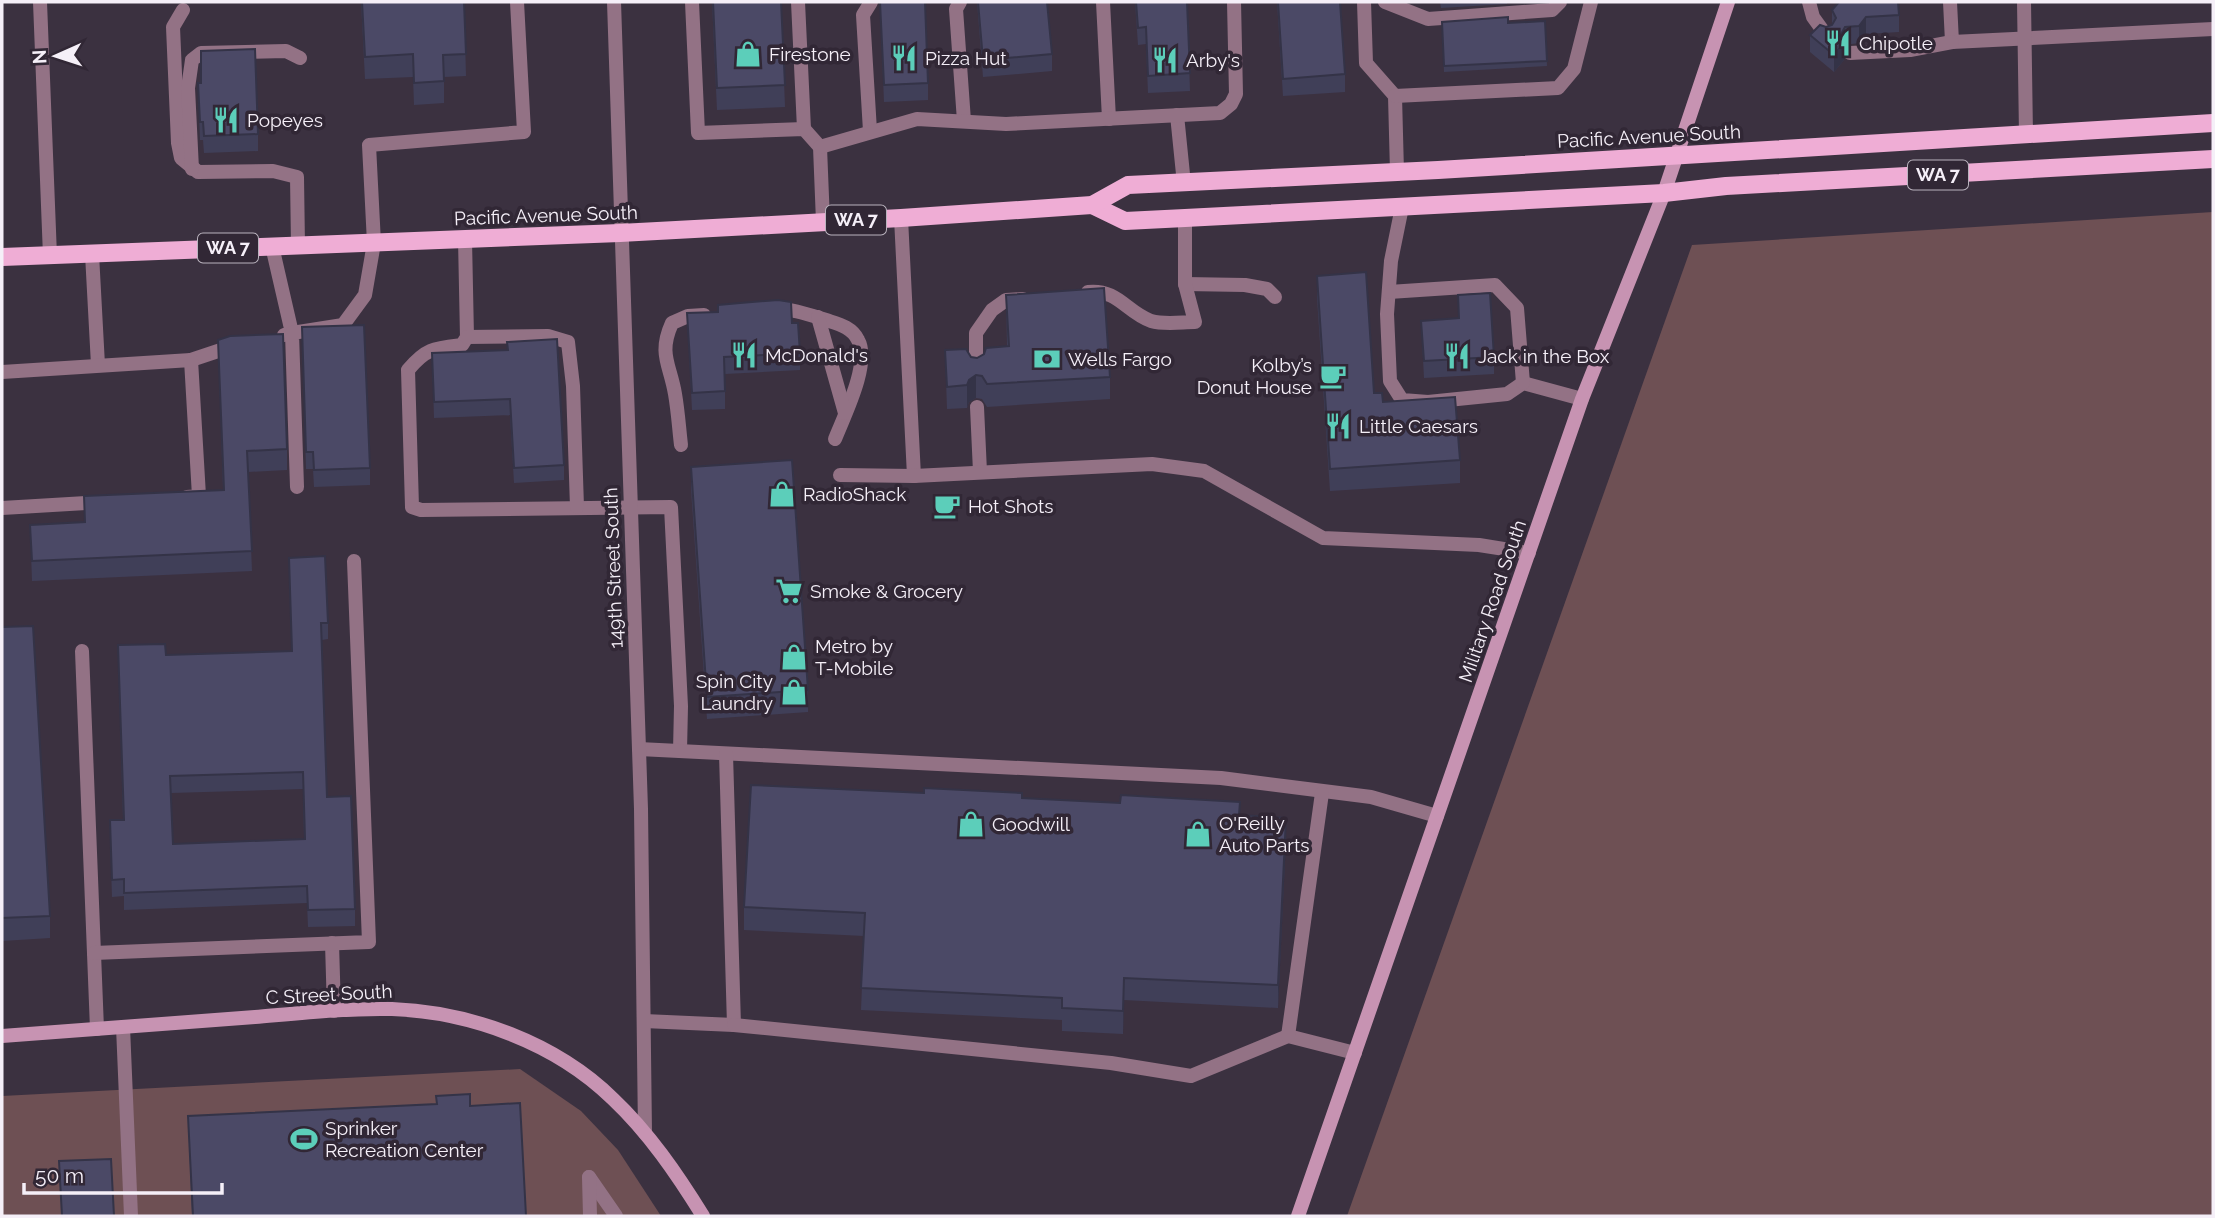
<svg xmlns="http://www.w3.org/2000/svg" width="2215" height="1218" font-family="Raleway,sans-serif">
	<rect width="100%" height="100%" fill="#3b3140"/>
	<g fill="#6e5054">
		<path d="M 2213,212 L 2213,1216 L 1347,1216 L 1692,245 Z"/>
		<path d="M 520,1069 L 581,1111 L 618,1150 L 661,1216 L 2,1216 L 2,1096 Z"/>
	</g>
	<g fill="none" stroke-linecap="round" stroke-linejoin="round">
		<g stroke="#937285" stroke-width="14">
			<path d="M 40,2 L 50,256"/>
			<path d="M 692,2 L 698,133 L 804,129 L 820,147 L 823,222"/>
			<path d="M 798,2 L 804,129"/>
			<path d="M 960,2 L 956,9 L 964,121"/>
			<path d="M 1103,2 L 1109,119"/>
			<path d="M 1364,2 L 1366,63 L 1395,96 L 1397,172"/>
			<path d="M 1385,2 L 1428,19 L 1552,10 L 1560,2"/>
			<path d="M 1809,2 L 1813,17 L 1826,35"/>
			<path d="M 1950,2 L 1952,42 L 2213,29"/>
			<path d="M 2024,2 L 2026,135"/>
			<path d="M 183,10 L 173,27 L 178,143 L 181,158 L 198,172 L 273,171 L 297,177 L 298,246"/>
			<path d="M 1850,53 L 1910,50 L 1952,42"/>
			<path d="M 1395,96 L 1558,88 L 1574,69 L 1591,2"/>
			<path d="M 1177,115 L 1184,184"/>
			<path d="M 870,131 L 863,15 L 871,2"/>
			<path d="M 820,147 L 917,119 L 1006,124 L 1220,113 L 1231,104 L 1236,94 L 1234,2"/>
			<path d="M 192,169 L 188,88 L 192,60 L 201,53 L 286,51 L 300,58"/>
			<path d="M 1402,207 L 1391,261 L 1387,314 L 1390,381 L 1402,400 L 1428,402 L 1507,394 L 1523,383 L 1582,399"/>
			<path d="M 901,218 L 914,476"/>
			<path d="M 465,239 L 467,337 L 462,345 C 435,348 426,348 408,370 L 412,507 L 421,510 L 671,507 L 681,706 L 680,751"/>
			<path d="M 272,246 L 292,333 L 284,335"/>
			<path d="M 92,254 L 98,365"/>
			<path d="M 1185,284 L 1245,285 L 1267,289 L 1275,297"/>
			<path d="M 1088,292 C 1118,289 1126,312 1151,321 C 1165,325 1182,322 1195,322 L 1185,284 L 1185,218"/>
			<path d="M 1389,292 L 1495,285 L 1517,308 L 1523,383"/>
			<path d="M 773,309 C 791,308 810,315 826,320 C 838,324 852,327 858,340 C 871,363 844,416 835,439"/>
			<path d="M 818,317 L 845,413"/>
			<path d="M 467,337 L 548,336 L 568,342 L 573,386 L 577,507"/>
			<path d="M 191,360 L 233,346"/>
			<path d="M 976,371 L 976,333 L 992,310 L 1006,300 L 1023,299"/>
			<path d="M 2,372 L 191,360 L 199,496 L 187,497"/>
			<path d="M 977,407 L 980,472"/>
			<path d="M 681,445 C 679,428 678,411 675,394 C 670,364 658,354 672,323 L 688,316 L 704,315"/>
			<path d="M 840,475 L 914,476 L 1152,464 L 1204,471 L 1323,538 L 1479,545 L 1529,553"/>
			<path d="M 297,487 L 292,333 L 343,325 L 365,295 L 374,243 L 369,145 L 524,132 L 517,2"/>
			<path d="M 2,508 L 103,502"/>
			<path d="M 82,651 L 97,1029"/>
			<path d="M 639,749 L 1221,778 L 1371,797 L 1437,816"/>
			<path d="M 332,943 L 334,1011"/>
			<path d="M 94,953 L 369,942 L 354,561"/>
			<path d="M 644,1021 L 734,1025 L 726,754"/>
			<path d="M 734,1025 L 1111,1063 L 1191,1076 L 1288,1036 L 1355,1053"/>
			<path d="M 123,1027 L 131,1216"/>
			<path d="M 1288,1036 L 1322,793"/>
			<path d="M 589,1177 L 616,1216"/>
			<path d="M 589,1177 L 590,1216"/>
		</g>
		<path stroke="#937285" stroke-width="14" d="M 614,2 L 641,809 L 645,1133"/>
		<g stroke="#c793b2" stroke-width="14">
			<path d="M 2,1036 C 86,1030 171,1023 255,1017 C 301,1013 347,1008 392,1009 C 471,1012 556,1043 613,1099 C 649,1133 677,1174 703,1216"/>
			<path d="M 1298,1216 L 1582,399 L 1664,193 L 1728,2"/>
		</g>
		<g stroke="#efadd5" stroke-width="18">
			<path d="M 1092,205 L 1125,221 L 1185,218 L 1664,193 L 1726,186 L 2213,159"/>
			<path d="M 2,257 L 620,233 L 901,218 L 1092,205 L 1128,185 L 1438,170 L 2213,123"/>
		</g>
	</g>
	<g fill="#403f58" fill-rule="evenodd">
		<path d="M 361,2 L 464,2 L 466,76 L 444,77 L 444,103 L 414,105 L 413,77 L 365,79 Z"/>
		<path d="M 712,2 L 781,2 L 785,107 L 717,110 Z"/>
		<path d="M 880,2 L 928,83 L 928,100 L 884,102 Z"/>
		<path d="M 977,2 L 1047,2 L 1052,54 L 1052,71 L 983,77 Z"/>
		<path d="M 1135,2 L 1187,2 L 1190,91 L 1148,93 L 1146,44 L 1138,45 Z"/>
		<path d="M 1277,2 L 1340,2 L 1345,74 L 1345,92 L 1283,96 Z"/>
		<path d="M 1440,2 L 1507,2 L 1507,4 L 1441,8 Z"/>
		<path d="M 1832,10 L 1899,15 L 1899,32 L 1866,34 L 1859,43 L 1845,45 L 1844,47 L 1844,60 L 1834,72 L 1810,52 L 1810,35 L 1832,25 Z"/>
		<path d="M 1545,21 L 1547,66 L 1444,72 L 1442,22 L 1508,23 Z"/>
		<path d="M 198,83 L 258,134 L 258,151 L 204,153 L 203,140 L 200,140 Z"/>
		<path d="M 1317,276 L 1374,393 L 1383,402 L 1460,460 L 1460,483 L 1330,491 L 1317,298 Z"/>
		<path d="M 1006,295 L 1110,377 L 1110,399 L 987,407 L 982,399 L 976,398 L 969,402 L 967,408 L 947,409 L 945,350 L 977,358 L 1007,346 Z"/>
		<path d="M 1458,295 L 1494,357 L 1494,374 L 1424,378 L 1421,321 L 1458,318 Z"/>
		<path d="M 687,313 L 792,323 L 800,353 L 800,370 L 725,374 L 725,409 L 692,410 Z"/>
		<path d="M 302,327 L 370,468 L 370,485 L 314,487 L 313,469 L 306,469 Z"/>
		<path d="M 218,340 L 287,449 L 287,470 L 248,472 L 252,571 L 32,581 L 30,525 L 84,522 L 84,496 L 223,490 Z"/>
		<path d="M 507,350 L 564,465 L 564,480 L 514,483 L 510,415 L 434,418 L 432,353 Z"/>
		<path d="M 691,467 L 808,690 L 808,712 L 707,719 L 691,489 Z"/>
		<path d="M 289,558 L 328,623 L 328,639 L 322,640 L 327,797 L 355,909 L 355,926 L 308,927 L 307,903 L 124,910 L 124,896 L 112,897 L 110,837 L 110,820 L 123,820 L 118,645 L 166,655 L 292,651 ZM 303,789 L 304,839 L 173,844 L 171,793 Z"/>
		<path d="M 2,627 L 50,916 L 50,938 L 2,941 Z"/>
		<path d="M 1022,798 L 1240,815 L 1286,840 L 1278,1008 L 1124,1000 L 1123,1034 L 1062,1031 L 1062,1020 L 861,1010 L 864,936 L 744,930 L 744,907 Z"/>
		<path d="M 470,1106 L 526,1216 L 192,1216 L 188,1116 Z"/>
	</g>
	<g fill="#343347">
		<path d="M 1866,17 L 1866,34 L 1859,43 L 1859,26 Z"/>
		<path d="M 1845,27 L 1844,60 L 1834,72 L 1834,55 L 1840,36 Z"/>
		<path d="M 976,375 L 976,398 L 969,402 L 967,408 L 967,385 L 969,380 Z"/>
		<path d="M 1286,818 L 1286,840 L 1278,1008 L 1278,985 Z"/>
		<path d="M 1124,978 L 1124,1000 L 1123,1034 L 1123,1011 Z"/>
	</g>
	<g fill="#4b4966" stroke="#343347" stroke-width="2" fill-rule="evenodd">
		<path d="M 362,2 L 464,2 L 466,54 L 443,55 L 444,81 L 414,83 L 413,54 L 365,57 Z"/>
		<path d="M 713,2 L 781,2 L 785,85 L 717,88 Z"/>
		<path d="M 880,2 L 925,2 L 928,83 L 884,85 Z"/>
		<path d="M 978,2 L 1047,2 L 1052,54 L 983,60 Z"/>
		<path d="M 1136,2 L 1187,2 L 1190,73 L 1148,76 L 1146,27 L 1138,28 Z"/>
		<path d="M 1278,2 L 1340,2 L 1345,74 L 1283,79 Z"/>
		<path d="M 1839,2 L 1898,2 L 1899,15 L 1866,17 L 1859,26 L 1845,27 L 1840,36 L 1844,43 L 1834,55 L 1810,35 L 1820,25 L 1826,27 L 1832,25 L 1836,18 L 1832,10 Z"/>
		<path d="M 1508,17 L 1508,23 L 1545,21 L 1547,61 L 1444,66 L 1442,22 Z"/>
		<path d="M 255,49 L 258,134 L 204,136 L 203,122 L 200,122 L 198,83 L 201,83 L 201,51 Z"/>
		<path d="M 1366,272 L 1374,393 L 1382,393 L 1383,402 L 1455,397 L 1460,460 L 1330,469 L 1317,276 Z"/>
		<path d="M 1104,288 L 1110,377 L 987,384 L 982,376 L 976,375 L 969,380 L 967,385 L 947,387 L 945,350 L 966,349 L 971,357 L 977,358 L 984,354 L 986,348 L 1009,346 L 1006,295 Z"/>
		<path d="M 1490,293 L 1494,357 L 1424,361 L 1421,321 L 1459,318 L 1458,295 Z"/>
		<path d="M 778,300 L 791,302 L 792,323 L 798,323 L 800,353 L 724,357 L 725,391 L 692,393 L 687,313 L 718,312 L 718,305 L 740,303 Z"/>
		<path d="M 364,325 L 370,468 L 314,470 L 313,452 L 306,452 L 302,327 Z"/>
		<path d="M 283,334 L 287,449 L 247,451 L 252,551 L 32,561 L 30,525 L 85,522 L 84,496 L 224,490 L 218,340 L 230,336 Z"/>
		<path d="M 557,339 L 564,465 L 514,468 L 510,399 L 434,402 L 432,353 L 508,350 L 507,342 Z"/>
		<path d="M 792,460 L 808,690 L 707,697 L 691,467 Z"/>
		<path d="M 325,556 L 328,623 L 321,623 L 327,797 L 351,796 L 355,909 L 308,910 L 307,886 L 124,893 L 124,879 L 112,880 L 110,820 L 124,820 L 118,645 L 165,644 L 166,655 L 292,651 L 289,558 ZM 303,772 L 305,839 L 173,844 L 170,776 Z"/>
		<path d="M 33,626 L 50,916 L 2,918 L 2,627 Z"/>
		<path d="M 751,785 L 924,793 L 924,788 L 1022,793 L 1022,798 L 1120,803 L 1121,795 L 1240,802 L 1239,815 L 1286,818 L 1278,985 L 1124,978 L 1123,1011 L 1062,1008 L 1062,998 L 861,988 L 865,913 L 744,907 Z"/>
		<path d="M 470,1094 L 470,1106 L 520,1103 L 526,1216 L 193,1216 L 188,1116 L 437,1104 L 436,1096 Z"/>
		<path d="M 111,1159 L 114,1216 L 62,1216 L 59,1161 Z"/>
	</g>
	<defs>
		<g id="restaurant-bare" transform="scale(2.1)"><path d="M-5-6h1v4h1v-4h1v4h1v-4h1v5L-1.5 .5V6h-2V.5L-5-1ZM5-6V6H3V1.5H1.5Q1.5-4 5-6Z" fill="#5cceba" stroke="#312735" stroke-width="2.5" paint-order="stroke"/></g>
		<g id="shop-bare" transform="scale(2.1)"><path d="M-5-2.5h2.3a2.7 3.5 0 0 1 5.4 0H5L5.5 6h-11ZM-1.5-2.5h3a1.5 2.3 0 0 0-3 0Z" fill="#5cceba" stroke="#312735" stroke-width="2.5" paint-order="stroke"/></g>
		<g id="bank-bare" transform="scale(2.1)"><path d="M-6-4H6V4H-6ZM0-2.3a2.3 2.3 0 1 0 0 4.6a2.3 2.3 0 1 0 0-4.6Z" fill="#5cceba" stroke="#312735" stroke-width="2.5" paint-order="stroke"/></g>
		<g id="cafe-bare" transform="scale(2.1)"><path d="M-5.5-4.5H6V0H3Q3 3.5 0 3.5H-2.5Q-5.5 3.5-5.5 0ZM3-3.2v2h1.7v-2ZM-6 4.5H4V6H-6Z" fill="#5cceba" stroke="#312735" stroke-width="2.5" paint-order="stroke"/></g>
		<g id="supermarket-bare" transform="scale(2.1)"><path d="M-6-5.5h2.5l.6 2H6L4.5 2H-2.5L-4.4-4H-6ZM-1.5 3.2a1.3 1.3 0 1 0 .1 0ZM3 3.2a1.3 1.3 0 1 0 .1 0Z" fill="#5cceba" stroke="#312735" stroke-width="2.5" paint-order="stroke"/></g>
		<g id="stadium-bare" transform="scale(2.1)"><path d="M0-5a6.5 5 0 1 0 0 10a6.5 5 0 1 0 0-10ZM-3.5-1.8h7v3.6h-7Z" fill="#5cceba" stroke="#312735" stroke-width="2.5" paint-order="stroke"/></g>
	</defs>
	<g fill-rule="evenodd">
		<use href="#restaurant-bare" x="1838" y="43"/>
		<use href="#shop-bare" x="748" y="54"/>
		<use href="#restaurant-bare" x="904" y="58"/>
		<use href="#restaurant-bare" x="1165" y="60"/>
		<use href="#restaurant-bare" x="226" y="120"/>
		<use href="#restaurant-bare" x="744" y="355"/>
		<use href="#restaurant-bare" x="1457" y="356"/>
		<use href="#bank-bare" x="1047" y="359"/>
		<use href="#cafe-bare" x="1333" y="376"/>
		<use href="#restaurant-bare" x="1338" y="426"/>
		<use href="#shop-bare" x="782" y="494"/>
		<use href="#cafe-bare" x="947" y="506"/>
		<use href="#supermarket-bare" x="789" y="591"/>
		<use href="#shop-bare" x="794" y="657"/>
		<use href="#shop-bare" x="794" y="692"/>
		<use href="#shop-bare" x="971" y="824"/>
		<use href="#shop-bare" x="1198" y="834"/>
		<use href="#stadium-bare" x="304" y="1139"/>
	</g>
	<g text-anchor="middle" stroke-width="7" stroke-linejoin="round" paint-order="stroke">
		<g fill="#312735" stroke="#bab3be" stroke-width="2">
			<rect x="1908" y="160.5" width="60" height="29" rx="5"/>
			<rect x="826" y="205.5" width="60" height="29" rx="5"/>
			<rect x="198" y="233.5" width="60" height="29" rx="5"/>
		</g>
		<g font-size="18" font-weight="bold" fill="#f5eff8">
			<text x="1938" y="181">WA 7</text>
			<text x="856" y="226">WA 7</text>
			<text x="228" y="254">WA 7</text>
		</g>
		<g font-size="19" fill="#f5eff8" stroke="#312735" text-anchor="start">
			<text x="1859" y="50">Chipotle</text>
			<text x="769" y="61">Firestone</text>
			<text x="925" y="65">Pizza Hut</text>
			<text x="1186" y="67">Arby's</text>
			<text x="247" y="127">Popeyes</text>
			<text x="765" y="362">McDonald's</text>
			<text x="1478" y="363">Jack in the Box</text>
			<text x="1068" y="366">Wells Fargo</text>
			<text x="1312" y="372" text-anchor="end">Kolby’s<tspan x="1312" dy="22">Donut House</tspan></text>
			<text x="1359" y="433">Little Caesars</text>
			<text x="803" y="501">RadioShack</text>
			<text x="968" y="513">Hot Shots</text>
			<text x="810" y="598">Smoke &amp; Grocery</text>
			<text x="815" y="653">Metro by<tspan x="815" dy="22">T-Mobile</tspan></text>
			<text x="773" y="688" text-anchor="end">Spin City<tspan x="773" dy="22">Laundry</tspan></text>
			<text x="1219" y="830">O'Reilly<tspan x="1219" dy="22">Auto Parts</tspan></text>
			<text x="992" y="831">Goodwill</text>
			<text x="325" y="1135">Sprinker<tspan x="325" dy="22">Recreation Center</tspan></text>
		</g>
		<g font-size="19" fill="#f5eff8" stroke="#312735">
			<text transform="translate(1649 136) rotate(-3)" y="7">Pacific Avenue South</text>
			<text transform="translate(546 215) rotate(-2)" y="7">Pacific Avenue South</text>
			<text transform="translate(613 568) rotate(-92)" y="7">149th Street South</text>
			<text transform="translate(1492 601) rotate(-71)" y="7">Military Road South</text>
			<text transform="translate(329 994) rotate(-3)" y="7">C Street South</text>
		</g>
	</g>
	<rect width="2215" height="1218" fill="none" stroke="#f5eff8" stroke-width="7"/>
	<g transform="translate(56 56) rotate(267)" stroke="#312735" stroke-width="5" paint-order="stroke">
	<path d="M0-5L12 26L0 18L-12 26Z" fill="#f5eff8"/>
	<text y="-10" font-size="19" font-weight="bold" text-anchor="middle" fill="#f5eff8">N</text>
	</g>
	<path d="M24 1183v10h198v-10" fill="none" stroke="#f5eff8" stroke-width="3.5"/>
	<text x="35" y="1183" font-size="21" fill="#f5eff8" stroke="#312735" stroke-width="5" paint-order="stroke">50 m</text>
</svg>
